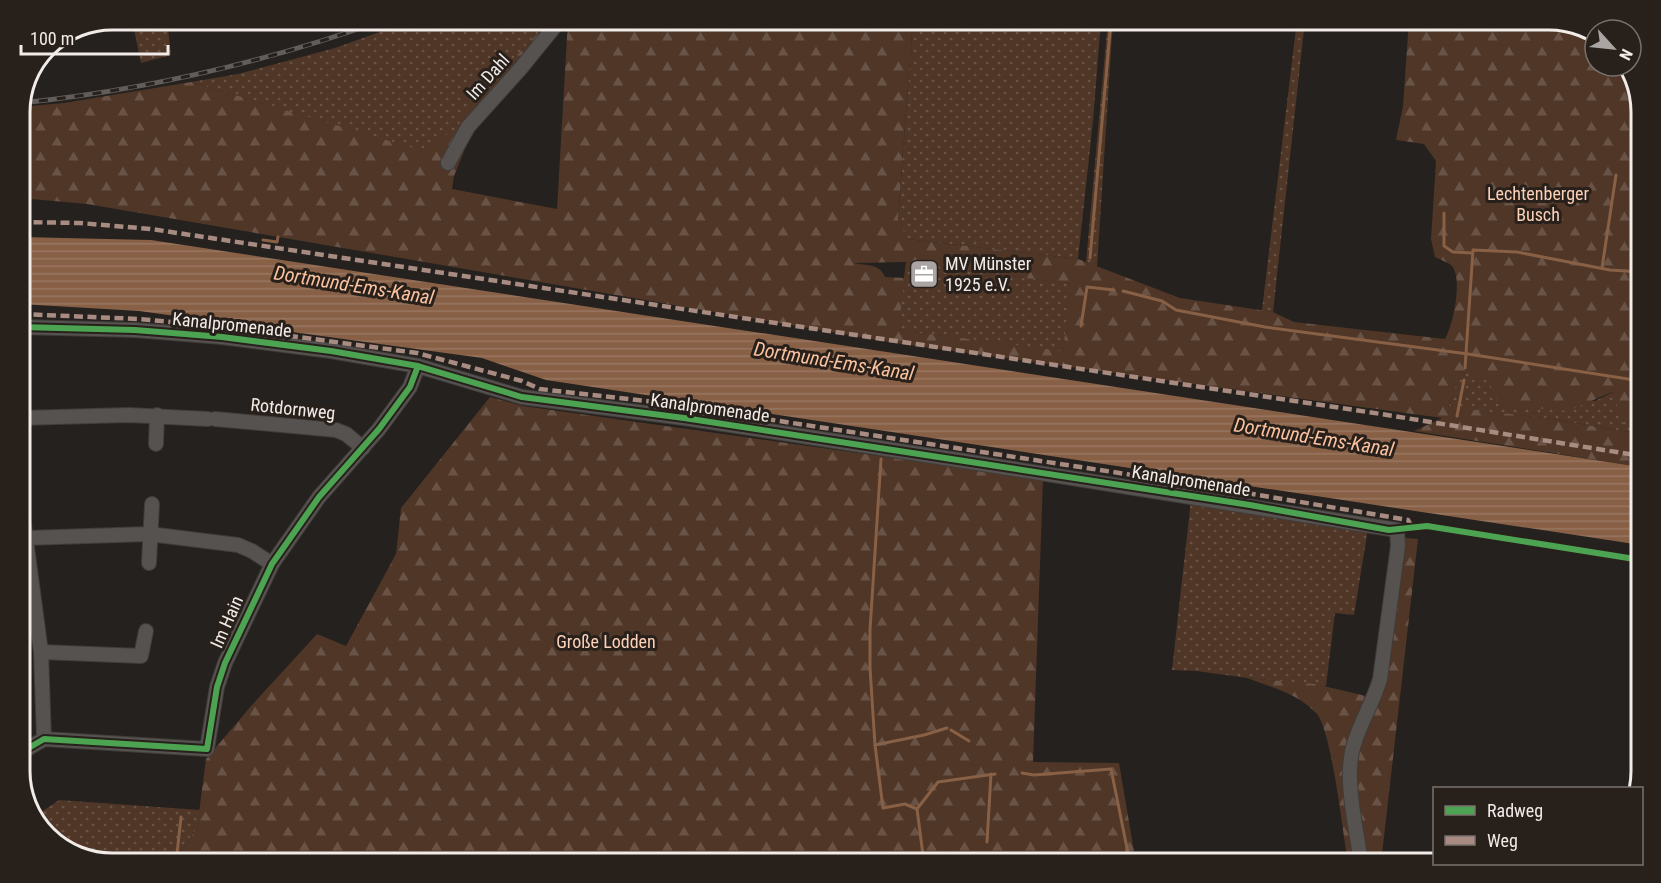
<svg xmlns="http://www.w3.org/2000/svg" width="1661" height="883" font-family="'Roboto Condensed',sans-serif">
	<defs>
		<pattern id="grass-dots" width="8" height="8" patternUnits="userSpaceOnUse" patternTransform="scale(1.5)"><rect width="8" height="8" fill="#4f3626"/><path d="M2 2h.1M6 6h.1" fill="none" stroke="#695346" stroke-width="1.8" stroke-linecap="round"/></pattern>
		<pattern id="forest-firs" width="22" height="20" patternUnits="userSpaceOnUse" patternTransform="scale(1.5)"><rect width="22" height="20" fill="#4f3626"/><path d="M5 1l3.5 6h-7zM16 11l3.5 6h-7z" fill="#695346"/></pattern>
		<pattern id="water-rules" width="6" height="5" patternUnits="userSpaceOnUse" patternTransform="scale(1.5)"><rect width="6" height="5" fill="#886046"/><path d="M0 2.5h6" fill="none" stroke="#997761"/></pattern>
	</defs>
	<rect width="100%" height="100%" fill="#25211e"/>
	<g fill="url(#grass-dots)">
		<path d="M 132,20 L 167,20 L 171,55 L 141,63 Z"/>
		<path d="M 413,20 L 556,20 L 552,24 L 542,29 L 475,99 L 456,130 L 420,151 L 191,82 L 238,74 L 335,48 Z"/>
		<path d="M 913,20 L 1101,20 L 1093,121 L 1078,259 L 907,239 L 898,220 Z"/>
		<path d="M 1108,20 L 1113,20 L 1097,267 L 1086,262 Z"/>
		<path d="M 1297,20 L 1305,20 L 1273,312 L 1262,310 Z"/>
		<path d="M 906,262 L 1072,284 L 1063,352 L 897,330 Z"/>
		<path d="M 1460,372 L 1477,374 L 1490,383 L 1595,401 L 1613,392 L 1624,423 L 1641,426 L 1641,434 L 1545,418 L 1448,408 Z"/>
		<path d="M 1191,500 L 1368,529 L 1354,615 L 1335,613 L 1326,686 L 1247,678 L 1197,671 L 1172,670 Z"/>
		<path d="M 59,800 L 200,810 L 197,828 L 173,863 L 112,863 L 71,854 L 35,823 L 34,817 Z"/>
	</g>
	<g fill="url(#forest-firs)" fill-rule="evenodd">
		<path d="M 568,20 L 913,20 L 898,219 L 907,239 L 1078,259 L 1180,298 L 1273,312 L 1294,322 L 1445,339 C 1453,325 1463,279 1452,266 C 1448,262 1440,260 1435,257 L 1431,239 L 1436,161 L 1424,144 L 1396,140 L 1403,106 L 1409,20 L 1549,20 L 1590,29 L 1595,34 L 1595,66 L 1628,66 L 1641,107 L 1641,426 L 1624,424 L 1612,392 L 1568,411 L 1499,405 C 1490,381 1487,376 1461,372 L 1448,407 L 1545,418 L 1641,434 L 1641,467 L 1414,431 L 1442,418 L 895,343 L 87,204 L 20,198 L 20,107 L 64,103 L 191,82 L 420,150 L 455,130 L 475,99 L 542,29 L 552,24 L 472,131 L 454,176 L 452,189 L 557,209 ZM 906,262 L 1071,284 L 1063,351 L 898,330 L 905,278 L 885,277 C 879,263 867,266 854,263 Z"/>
		<path d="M 490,397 L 523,406 L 1043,479 L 1033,762 L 1119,763 L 1136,863 L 173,863 L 197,828 L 206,759 L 252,705 L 317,634 L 346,646 L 396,554 L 401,508 Z"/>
		<path d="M 1392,537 L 1418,539 L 1381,863 L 1348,863 C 1343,834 1332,733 1317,714 C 1299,694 1271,687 1247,678 L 1315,684 L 1366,696 L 1375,672 L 1395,544 Z"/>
	</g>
	<path fill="url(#water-rules)" d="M 20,237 L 151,240 L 1641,467 L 1641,545 L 546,380 L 482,358 L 139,311 L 20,304 Z"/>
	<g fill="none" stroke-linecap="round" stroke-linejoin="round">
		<g stroke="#886046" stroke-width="3">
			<path d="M 1444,213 L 1444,246 L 1453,252 L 1472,253"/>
			<path d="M 263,240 L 277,242 L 278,237"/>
			<path d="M 1090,258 L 1111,20"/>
			<path d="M 1602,268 L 1616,175"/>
			<path d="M 1123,291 L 1162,301 L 1176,310 L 1265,327 L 1468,354 L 1641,381"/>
			<path d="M 1081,326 L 1087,287 L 1114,290"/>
			<path d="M 1465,368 L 1473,250 L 1517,252 L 1610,270 L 1641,272"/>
			<path d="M 1457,416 L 1464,380"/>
			<path d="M 947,728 L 924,735 L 875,745 L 883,808 L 905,804 L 917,809 L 938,782 L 995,774"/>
			<path d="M 951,730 L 969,741"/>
			<path d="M 875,745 L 870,668 L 870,630 L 881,459"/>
			<path d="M 1022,773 L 1034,775 L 1111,769 L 1130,863"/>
			<path d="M 917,809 L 924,863"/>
			<path d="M 987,842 L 991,774"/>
			<path d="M 176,863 L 181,817"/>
		</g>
		<g stroke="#3f3c3a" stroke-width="16">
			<g id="minor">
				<path d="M 448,163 L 468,127 L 521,68 L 560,20"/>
				<path d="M 20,327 L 135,330 L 222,337 L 331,351 L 418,366 L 522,397 L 684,418 L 958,460 L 1397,530 L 1398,546 L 1380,679 C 1373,704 1357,727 1352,752 C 1345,783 1357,832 1361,863"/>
				<path d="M 20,418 L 129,415 L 208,419"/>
				<path d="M 215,419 L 336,430 L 346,434 L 363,448"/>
				<path d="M 156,444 L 157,415"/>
				<path d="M 20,495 L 41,652 L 44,739"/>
				<path d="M 26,538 L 149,534 L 238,545 L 252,551 L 272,564"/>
				<path d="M 149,563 L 152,504"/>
				<path d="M 41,652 L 141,656 L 146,631"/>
				<path d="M 20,753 L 44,739 L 207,749 L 217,687 L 225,663 L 272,564 L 319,497 L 379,429 L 410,387 L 418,366"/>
			</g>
		</g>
		<use href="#minor" stroke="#555250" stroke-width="14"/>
		<g stroke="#615d5b" stroke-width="5">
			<path id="rail" d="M 21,103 C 146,90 266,62 384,20"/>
		</g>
		<use href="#rail" stroke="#28201b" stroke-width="3" stroke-dasharray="9" stroke-linecap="butt"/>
		<g stroke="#a88b81" stroke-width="4.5" stroke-dasharray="9 4.5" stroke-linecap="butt">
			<path d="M 20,222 L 80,223 L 151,229 L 1381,414 L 1641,456"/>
			<path d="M 20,314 L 139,319 L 224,327 L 417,353 L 522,381 L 540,389 L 655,402 L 1211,487 L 1408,520 L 1412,527"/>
			<path d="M 20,559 L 28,557"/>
		</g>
		<g stroke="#28201b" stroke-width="10">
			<g id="cycleway">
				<path d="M 20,327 L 135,330 L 222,337 L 331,351 L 418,366 L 522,397 L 684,418 L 958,460 L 1250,505 L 1389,530 L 1427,526 L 1641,560"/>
				<path d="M 20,753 L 44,739 L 207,749 L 217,687 L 225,663 L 272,564 L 319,497 L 379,429 L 410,387 L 418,366"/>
			</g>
		</g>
		<use href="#cycleway" stroke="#4ca352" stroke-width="6"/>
	</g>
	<defs>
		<g id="office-square" transform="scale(1.5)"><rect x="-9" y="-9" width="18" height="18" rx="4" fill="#aaa5a2" stroke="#28201b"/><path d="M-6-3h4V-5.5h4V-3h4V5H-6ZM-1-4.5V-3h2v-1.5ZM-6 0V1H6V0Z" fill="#fff"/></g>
	</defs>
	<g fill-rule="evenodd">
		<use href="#office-square" x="924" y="274"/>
	</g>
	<g text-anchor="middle" stroke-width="6" stroke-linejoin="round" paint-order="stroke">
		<g font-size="18" fill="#f2ece9" stroke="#28201b">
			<text transform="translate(488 77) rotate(-48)" y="6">Im Dahl</text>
			<text transform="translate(232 325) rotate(6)" y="6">Kanalpromenade</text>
			<text transform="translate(710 408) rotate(8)" y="6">Kanalpromenade</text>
			<text transform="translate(293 409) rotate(6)" y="6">Rotdornweg</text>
			<text transform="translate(1191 481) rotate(9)" y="6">Kanalpromenade</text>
			<text transform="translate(227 622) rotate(-66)" y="6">Im Hain</text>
		</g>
		<g font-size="18" fill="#fcd1b7" stroke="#28201b">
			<text x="1538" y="200">Lechtenberger<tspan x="1538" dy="21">Busch</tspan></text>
			<text x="606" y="648">Große Lodden</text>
		</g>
		<g font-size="18" fill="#f2ece9" stroke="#28201b" text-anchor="start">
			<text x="945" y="270">MV Münster<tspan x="945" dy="21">1925 e.V.</tspan></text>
		</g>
		<g font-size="20" font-style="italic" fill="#fac19f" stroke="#28201b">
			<text transform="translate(354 285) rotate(9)" y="7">Dortmund-Ems-Kanal</text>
			<text transform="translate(834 361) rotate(9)" y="7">Dortmund-Ems-Kanal</text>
			<text transform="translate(1314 437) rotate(9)" y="7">Dortmund-Ems-Kanal</text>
		</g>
	</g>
	<path d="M0 0H1661V883H0ZM112 30H1549A82 82 0 0 1 1631 112V771A82 82 0 0 1 1549 853H112A82 82 0 0 1 30 771V112A82 82 0 0 1 112 30Z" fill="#28201b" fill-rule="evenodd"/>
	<path fill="none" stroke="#f2ece9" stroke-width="3" d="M112 30H1549A82 82 0 0 1 1631 112V771A82 82 0 0 1 1549 853H112A82 82 0 0 1 30 771V112A82 82 0 0 1 112 30Z"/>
	<rect x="1433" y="787" width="210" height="78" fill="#28201b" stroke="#79726d" stroke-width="1.5"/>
	<rect x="1445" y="806" width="30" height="9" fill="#4ca352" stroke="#79726d" stroke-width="1.5"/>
	<text x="1487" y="817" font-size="18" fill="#f2ece9">Radweg</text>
	<rect x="1445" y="836" width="30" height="9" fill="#a88b81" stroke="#79726d" stroke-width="1.5"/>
	<text x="1487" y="847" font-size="18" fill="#f2ece9">Weg</text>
	<g transform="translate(1613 48) rotate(117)"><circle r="28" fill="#28201b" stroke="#79726d" stroke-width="1.5"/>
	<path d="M0-4.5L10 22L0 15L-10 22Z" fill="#aaa5a2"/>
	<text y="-9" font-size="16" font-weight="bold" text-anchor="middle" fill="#f2ece9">N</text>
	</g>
	<path d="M21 45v9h147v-9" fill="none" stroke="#f2ece9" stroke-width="3"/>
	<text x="30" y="45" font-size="18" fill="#f2ece9" stroke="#28201b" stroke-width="4.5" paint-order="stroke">100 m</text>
</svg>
